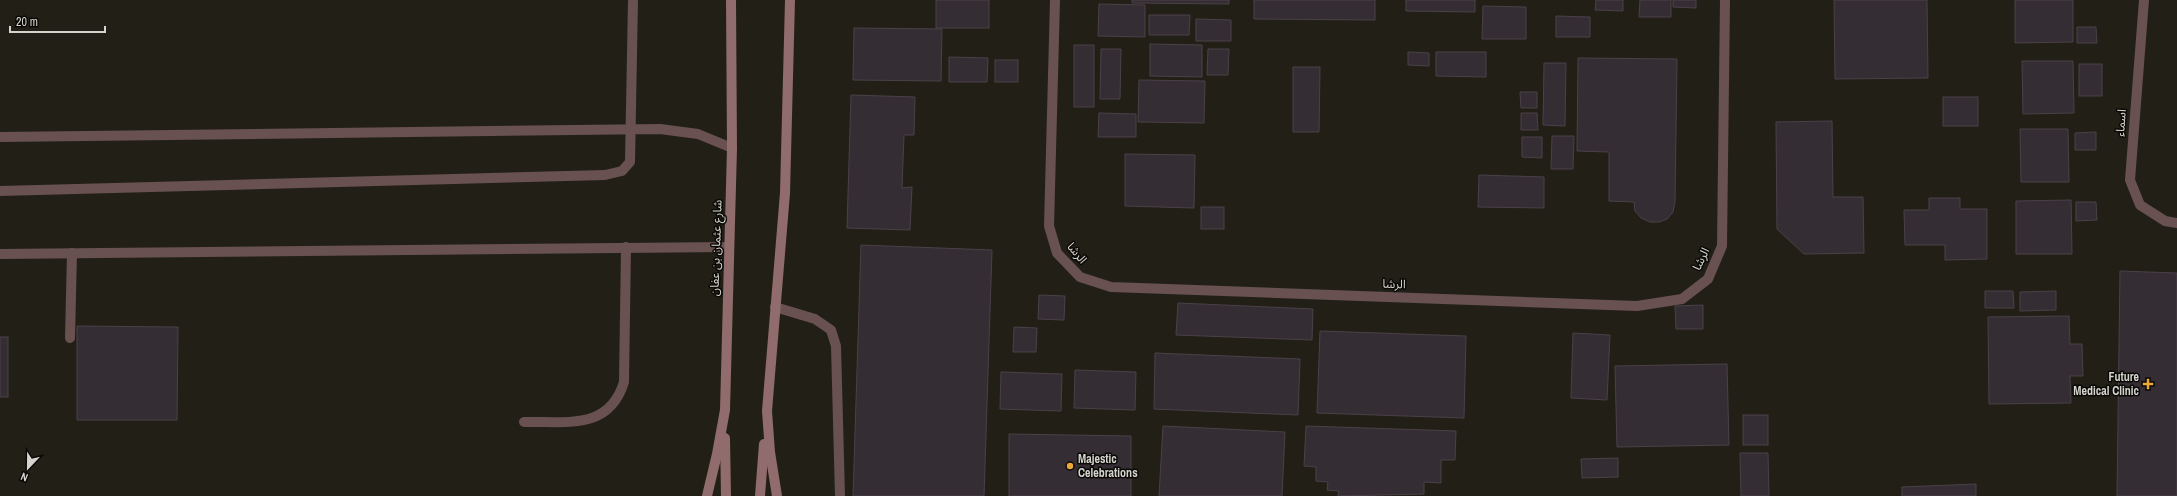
<svg xmlns="http://www.w3.org/2000/svg" width="2177" height="496" font-family="'Archivo Narrow','Noto Sans Arabic',sans-serif">
	<rect width="100%" height="100%" fill="#222016"/>
	<g fill="#352d34" stroke="#4a4149">
		<rect x="936" y="0" width="53" height="28"/>
		<path d="M 1132,0 L 1229,0 L 1229,4 L 1132,3 Z"/>
		<path d="M 1254,0 L 1375,0 L 1375,20 L 1254,19 Z"/>
		<path d="M 1406,0 L 1475,0 L 1475,12 L 1406,11 Z"/>
		<path d="M 1596,0 L 1623,0 L 1623,11 L 1595,10 Z"/>
		<path d="M 1640,0 L 1671,0 L 1671,17 L 1639,17 Z"/>
		<path d="M 1673,0 L 1696,0 L 1696,8 L 1673,7 Z"/>
		<path d="M 1834,0 L 1927,0 L 1928,78 L 1835,79 Z"/>
		<path d="M 2015,0 L 2073,0 L 2073,42 L 2015,43 Z"/>
		<path d="M 1099,4 L 1145,5 L 1145,37 L 1098,36 Z"/>
		<path d="M 1483,6 L 1526,7 L 1526,39 L 1482,39 Z"/>
		<path d="M 1149,15 L 1190,15 L 1189,35 L 1149,35 Z"/>
		<path d="M 1556,16 L 1590,17 L 1590,37 L 1556,37 Z"/>
		<path d="M 1196,19 L 1231,20 L 1231,41 L 1196,41 Z"/>
		<path d="M 2077,27 L 2096,27 L 2097,43 L 2077,43 Z"/>
		<path d="M 854,28 L 942,29 L 941,81 L 853,80 Z"/>
		<path d="M 1150,44 L 1202,45 L 1202,77 L 1150,76 Z"/>
		<rect x="1074" y="45" width="20" height="62"/>
		<path d="M 1101,49 L 1121,49 L 1120,99 L 1100,99 Z"/>
		<path d="M 1208,49 L 1229,49 L 1228,75 L 1207,75 Z"/>
		<path d="M 1408,52 L 1429,53 L 1429,66 L 1408,65 Z"/>
		<path d="M 1436,52 L 1486,52 L 1486,77 L 1436,76 Z"/>
		<path d="M 949,57 L 988,58 L 987,82 L 949,82 Z"/>
		<path d="M 1578,58 L 1677,59 L 1675,202 L 1673,212 L 1667,219 L 1659,222 L 1650,222 L 1641,218 L 1635,211 L 1634,202 L 1609,201 L 1609,152 L 1577,151 Z"/>
		<rect x="995" y="60" width="23" height="22"/>
		<path d="M 2022,61 L 2073,61 L 2074,113 L 2023,114 Z"/>
		<path d="M 1544,63 L 1566,63 L 1565,126 L 1543,125 Z"/>
		<rect x="2079" y="64" width="23" height="32"/>
		<path d="M 1293,67 L 1320,67 L 1319,132 L 1293,132 Z"/>
		<path d="M 1139,80 L 1205,81 L 1204,123 L 1138,122 Z"/>
		<path d="M 1520,92 L 1537,92 L 1537,108 L 1521,108 Z"/>
		<path d="M 851,95 L 915,97 L 914,135 L 904,135 L 902,188 L 912,187 L 910,230 L 847,228 Z"/>
		<rect x="1943" y="97" width="35" height="29"/>
		<path d="M 1099,113 L 1136,114 L 1136,137 L 1098,137 Z"/>
		<path d="M 1521,113 L 1537,113 L 1538,130 L 1521,130 Z"/>
		<path d="M 1832,121 L 1833,197 L 1863,197 L 1864,253 L 1804,254 L 1777,229 L 1776,122 Z"/>
		<path d="M 2020,129 L 2068,129 L 2069,182 L 2021,182 Z"/>
		<path d="M 2096,132 L 2096,150 L 2075,150 L 2075,133 Z"/>
		<path d="M 1552,136 L 1574,136 L 1573,169 L 1551,169 Z"/>
		<path d="M 1522,137 L 1542,137 L 1542,158 L 1522,157 Z"/>
		<path d="M 1125,154 L 1195,155 L 1194,208 L 1125,206 Z"/>
		<path d="M 1479,175 L 1544,177 L 1544,208 L 1478,207 Z"/>
		<path d="M 1929,198 L 1960,198 L 1960,209 L 1987,209 L 1987,259 L 1945,260 L 1945,245 L 1905,245 L 1904,210 L 1929,210 Z"/>
		<path d="M 2071,200 L 2072,254 L 2016,254 L 2016,201 Z"/>
		<path d="M 2076,202 L 2096,202 L 2097,220 L 2076,221 Z"/>
		<rect x="1201" y="207" width="23" height="22"/>
		<path d="M 861,245 L 992,250 L 984,496 L 853,496 Z"/>
		<path d="M 2120,271 L 2177,273 L 2177,496 L 2117,496 Z"/>
		<path d="M 1985,291 L 2013,291 L 2014,308 L 1985,308 Z"/>
		<path d="M 2056,291 L 2056,310 L 2020,311 L 2020,292 Z"/>
		<path d="M 1039,295 L 1065,296 L 1064,320 L 1038,319 Z"/>
		<path d="M 1178,303 L 1313,309 L 1312,340 L 1176,335 Z"/>
		<path d="M 1703,305 L 1703,329 L 1676,329 L 1675,306 Z"/>
		<path d="M 2069,316 L 2070,344 L 2082,344 L 2083,376 L 2070,376 L 2071,403 L 1989,404 L 1988,317 Z"/>
		<path d="M 77,326 L 178,327 L 177,420 L 77,420 Z"/>
		<path d="M 1014,327 L 1037,328 L 1036,352 L 1013,352 Z"/>
		<path d="M 1320,331 L 1466,336 L 1464,418 L 1317,413 Z"/>
		<path d="M 1573,333 L 1610,335 L 1607,400 L 1571,398 Z"/>
		<rect x="0" y="337" width="8" height="60"/>
		<path d="M 1155,353 L 1300,359 L 1298,415 L 1154,409 Z"/>
		<path d="M 1727,364 L 1729,445 L 1617,447 L 1615,366 Z"/>
		<path d="M 1075,370 L 1136,372 L 1135,410 L 1074,408 Z"/>
		<path d="M 1001,372 L 1062,374 L 1061,411 L 1000,409 Z"/>
		<rect x="1743" y="415" width="25" height="30"/>
		<path d="M 1163,426 L 1285,432 L 1282,496 L 1159,496 Z"/>
		<path d="M 1306,426 L 1456,431 L 1455,460 L 1441,460 L 1441,483 L 1424,482 L 1424,494 L 1338,496 L 1339,491 L 1327,490 L 1328,482 L 1316,481 L 1316,467 L 1304,466 Z"/>
		<path d="M 1009,434 L 1131,436 L 1131,496 L 1009,496 Z"/>
		<path d="M 1740,453 L 1768,453 L 1769,496 L 1741,496 Z"/>
		<path d="M 1618,458 L 1618,477 L 1582,478 L 1581,459 Z"/>
		<path d="M 1976,484 L 1976,496 L 1902,496 L 1902,487 Z"/>
	</g>
	<g fill="none" stroke-linecap="round" stroke-linejoin="round">
		<g stroke="#685150" stroke-width="10">
			<path d="M 0,137 L 660,129 L 698,134 L 732,148"/>
			<path d="M 0,191 L 605,175 L 622,171 L 630,162 L 633,0"/>
			<path d="M 0,254 L 729,247"/>
			<path d="M 775,307 L 815,319 L 831,330 L 836,346 L 840,496"/>
			<path d="M 70,338 L 72,253"/>
			<path d="M 524,422 C 566,421 609,431 624,382 L 626,247"/>
		</g>
		<g stroke="#685150" stroke-width="10">
			<path d="M 1055,0 L 1049,226 L 1057,253 L 1080,277 L 1111,287 L 1637,306 L 1682,299 L 1708,279 L 1722,246 L 1725,0"/>
			<path d="M 2144,0 L 2130,180 L 2140,205 L 2165,221 L 2177,223"/>
		</g>
		<g stroke="#906c6c" stroke-width="10">
			<path d="M 725,438 L 726,496"/>
			<path d="M 707,496 L 717,454 L 725,410 L 732,148 L 731,0"/>
			<path d="M 760,496 L 764,444"/>
			<path d="M 777,496 L 770,452 L 767,411 L 785,193 L 790,0"/>
		</g>
	</g>
	<g fill="#eca93a" stroke="#0a0906" stroke-width="1.5">
		<path d="M2146 378h4v4h4v4h-4v4h-4v-4h-4v-4h4z"/>
		<circle cx="1070" cy="466" r="4"/>
	</g>
	<g text-anchor="middle" stroke-width="3" stroke-linejoin="round" paint-order="stroke">
		<g font-size="12" fill="#d5d4ce" stroke="#0a0906">
			<text transform="translate(2121 123) rotate(-86)" y="4">اسماء</text>
			<text transform="translate(716 248) rotate(-88)" y="4">شارع عثمان بن عفان</text>
			<text transform="translate(1077 253) rotate(50)" y="4">الرشا</text>
			<text transform="translate(1701 259) rotate(-64)" y="4">الرشا</text>
			<text transform="translate(1394 284) rotate(2)" y="4">الرشا</text>
		</g>
		<g font-size="12" font-weight="bold" fill="#d5d4ce" stroke="#0a0906" text-anchor="end">
			<text x="2139" y="381">Future<tspan x="2139" dy="14">Medical Clinic</tspan></text>
			<text x="1078" y="463" text-anchor="start">Majestic<tspan x="1078" dy="14">Celebrations</tspan></text>
		</g>
	</g>
	<g transform="translate(28 468) rotate(202)" stroke="#0a0906" stroke-width="3" paint-order="stroke">
	<path d="M0-3L7 15L0 10L-7 15Z" fill="#d5d4ce"/>
	<text y="-6" font-size="11" font-weight="bold" text-anchor="middle" fill="#d5d4ce">N</text>
	</g>
	<path d="M10 26v6h95v-6" fill="none" stroke="#d5d4ce" stroke-width="2"/>
	<text x="16" y="26" font-size="12" fill="#d5d4ce" stroke="#0a0906" stroke-width="3" paint-order="stroke">20 m</text>
</svg>
